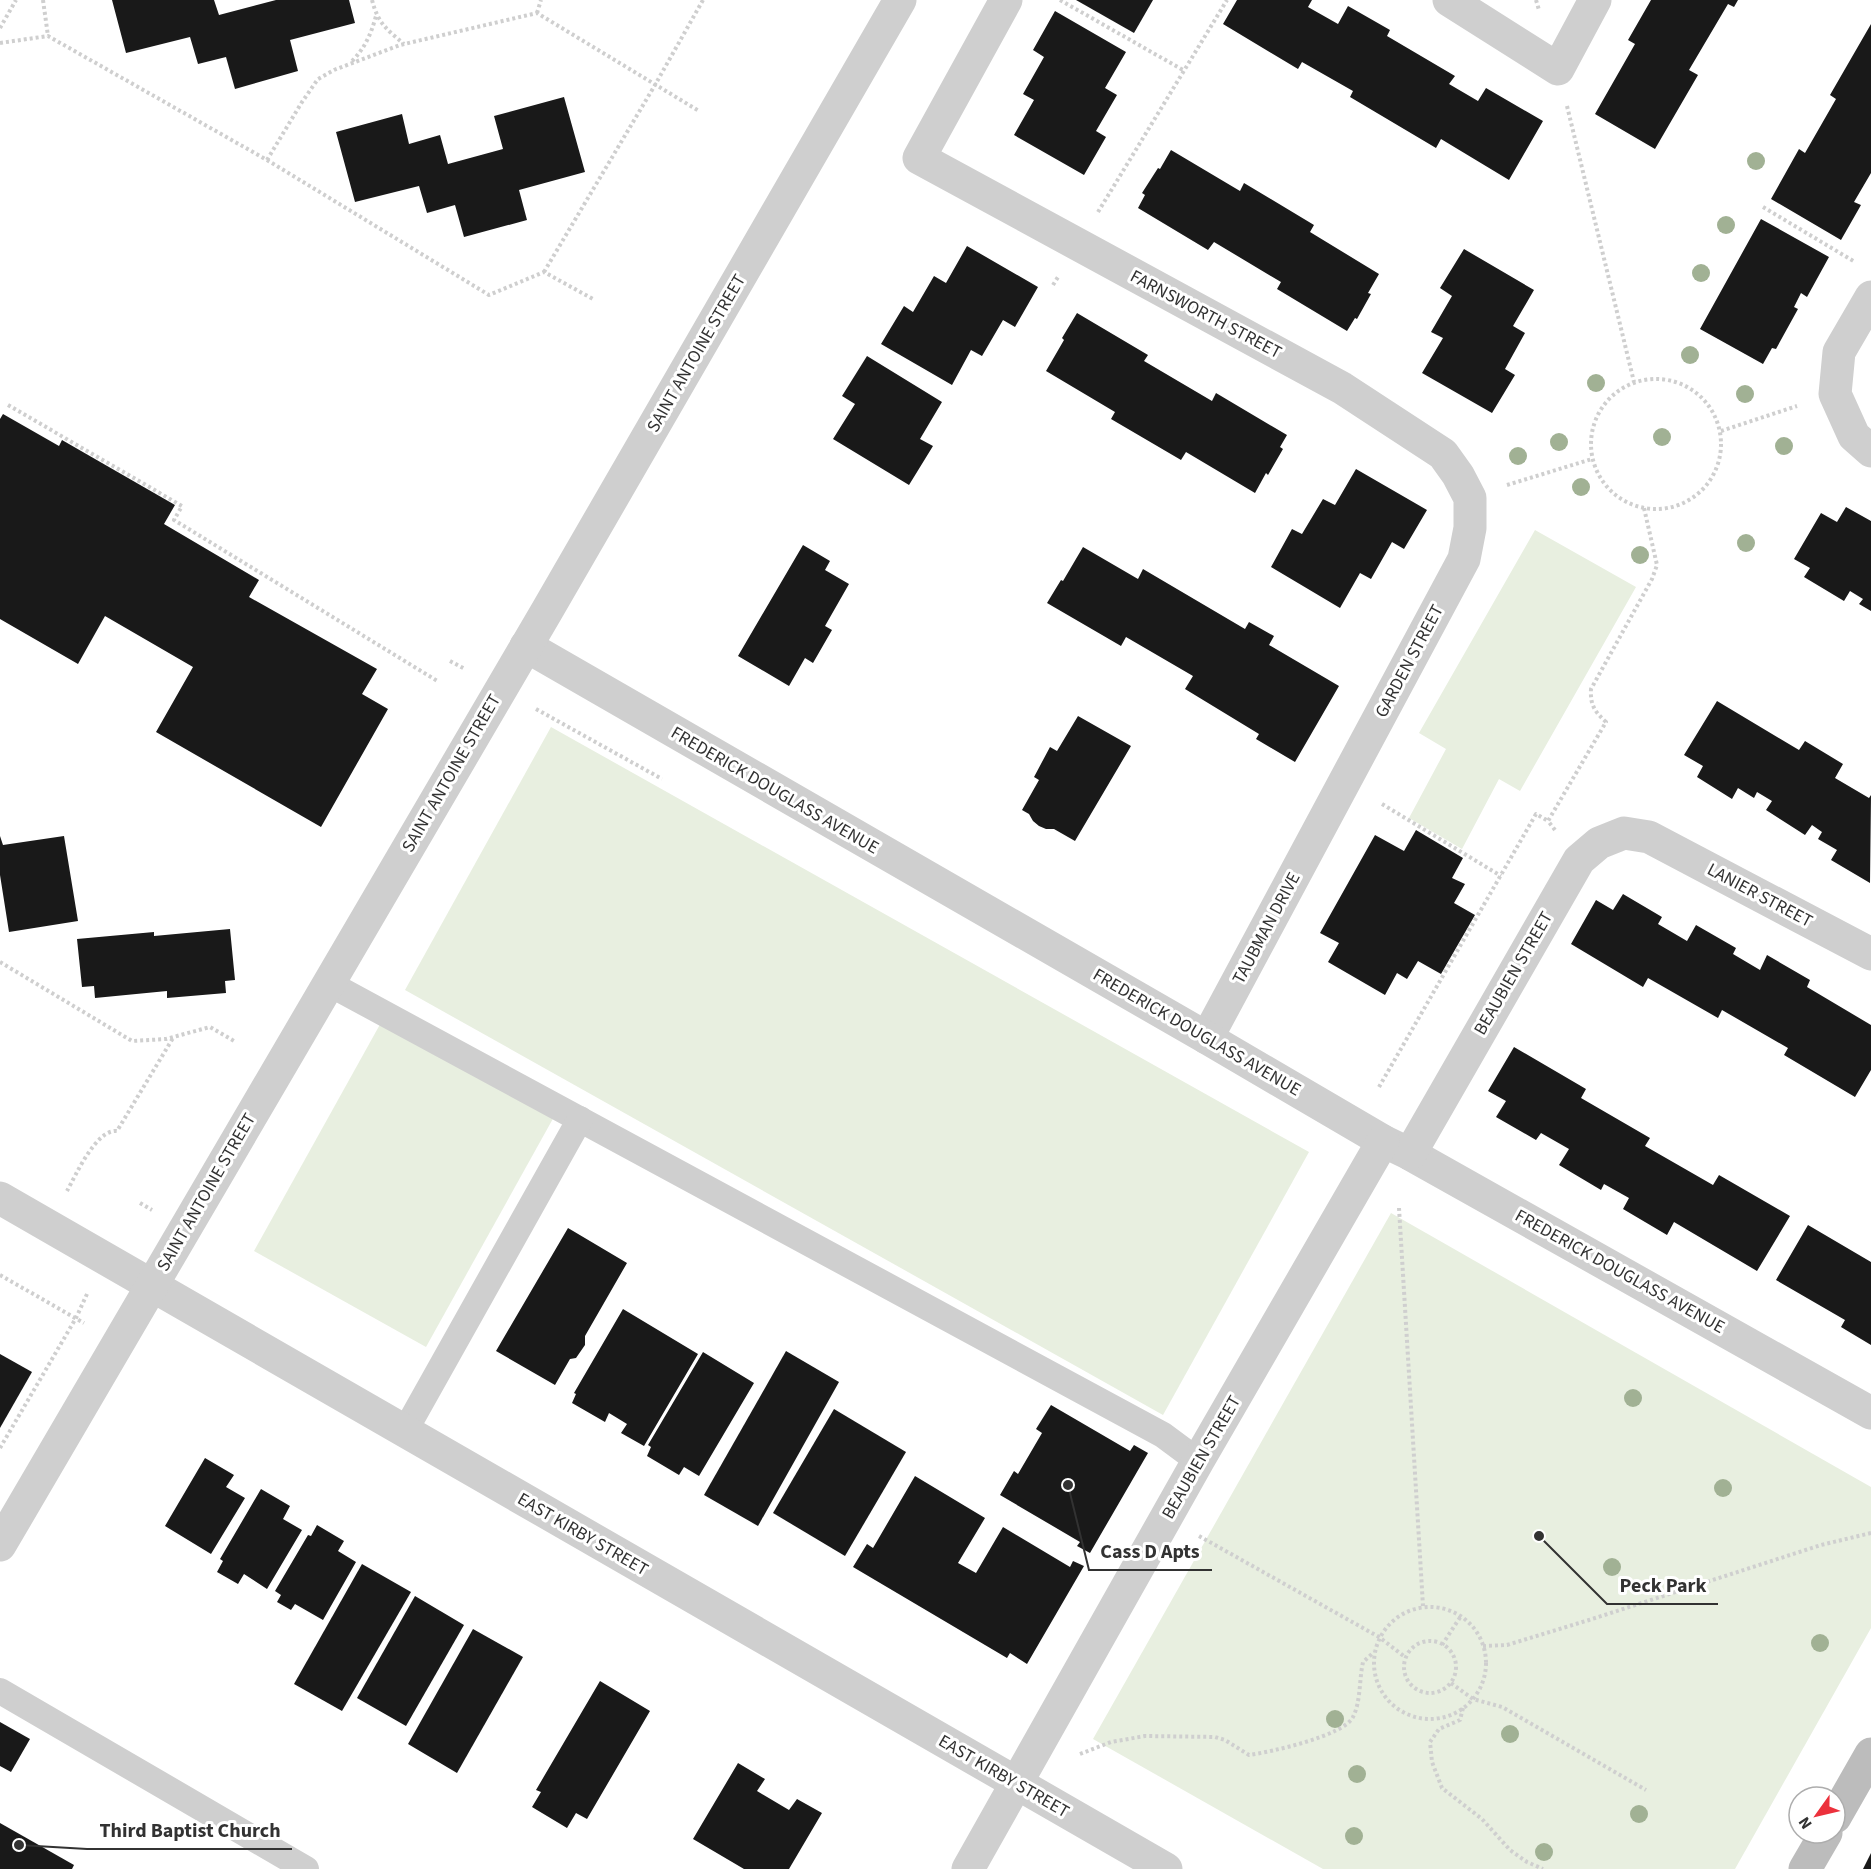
<svg xmlns="http://www.w3.org/2000/svg" width="1871" height="1869" font-family="'Source Sans 3',sans-serif">
	<rect width="100%" height="100%" fill="#fff"/>
	<g fill="#e8efe0">
		<path d="M 1535,530 L 1636,587 L 1520,791 L 1499,779 L 1462,849 L 1409,818 L 1446,749 L 1419,733 Z"/>
		<path d="M 551,727 L 1309,1152 L 1163,1415 L 405,990 Z"/>
		<path d="M 383,1019 L 555,1115 L 426,1347 L 254,1251 Z"/>
		<path d="M 1391,1213 L 1871,1487 L 1871,1628 L 1735,1869 L 1323,1869 L 1093,1739 Z"/>
	</g>
	<g fill="#191919">
		<path d="M 112,0 L 214,0 L 219,15 L 276,0 L 349,0 L 355,23 L 290,40 L 298,71 L 235,89 L 226,57 L 198,64 L 190,37 L 126,53 Z"/>
		<path d="M 1076,0 L 1153,0 L 1134,33 Z"/>
		<path d="M 1237,0 L 1312,0 L 1308,7 L 1338,24 L 1348,6 L 1390,30 L 1387,36 L 1455,76 L 1449,84 L 1478,101 L 1486,88 L 1543,121 L 1509,180 L 1441,139 L 1436,148 L 1350,97 L 1353,91 L 1302,62 L 1298,69 L 1223,24 Z"/>
		<path d="M 1651,0 L 1738,0 L 1734,7 L 1728,4 L 1689,70 L 1698,75 L 1655,149 L 1595,114 L 1635,44 L 1628,40 Z"/>
		<path d="M 1055,11 L 1126,52 L 1105,88 L 1117,95 L 1096,131 L 1106,137 L 1084,175 L 1014,135 L 1034,100 L 1023,94 L 1044,57 L 1033,50 Z"/>
		<path d="M 1871,24 L 1871,173 L 1854,202 L 1861,205 L 1841,240 L 1771,199 L 1799,149 L 1805,153 L 1836,99 L 1830,95 Z"/>
		<path d="M 564,97 L 585,172 L 519,190 L 527,220 L 464,237 L 455,205 L 427,213 L 419,186 L 355,202 L 336,132 L 402,114 L 409,144 L 440,135 L 448,164 L 503,149 L 494,116 Z"/>
		<path d="M 1171,150 L 1240,191 L 1244,183 L 1314,225 L 1310,232 L 1379,274 L 1368,293 L 1371,294 L 1357,319 L 1355,318 L 1347,331 L 1277,289 L 1281,282 L 1214,242 L 1208,250 L 1138,208 L 1145,195 L 1142,193 L 1158,168 L 1160,169 Z"/>
		<path d="M 1761,219 L 1829,257 L 1807,297 L 1801,293 L 1794,307 L 1798,309 L 1776,349 L 1772,348 L 1763,364 L 1700,329 Z"/>
		<path d="M 967,246 L 1038,287 L 1015,327 L 1003,320 L 982,356 L 971,350 L 952,385 L 881,344 L 904,306 L 913,312 L 934,276 L 946,283 Z"/>
		<path d="M 1464,249 L 1534,290 L 1513,326 L 1525,333 L 1505,369 L 1515,375 L 1492,413 L 1422,373 L 1443,338 L 1431,332 L 1452,296 L 1440,288 Z"/>
		<path d="M 1077,313 L 1148,355 L 1144,361 L 1212,401 L 1216,393 L 1287,435 L 1280,447 L 1283,449 L 1268,475 L 1266,473 L 1255,493 L 1186,452 L 1181,460 L 1111,419 L 1115,412 L 1046,371 L 1064,340 L 1062,338 Z"/>
		<path d="M 867,356 L 942,402 L 920,439 L 933,446 L 909,485 L 833,439 L 855,404 L 842,396 Z"/>
		<path d="M 3,414 L 59,446 L 62,440 L 175,505 L 164,524 L 259,580 L 249,597 L 377,669 L 362,694 L 388,709 L 321,827 L 156,732 L 193,667 L 105,616 L 78,664 L 0,619 L 0,419 Z"/>
		<path d="M 1356,469 L 1427,510 L 1404,549 L 1392,542 L 1371,579 L 1360,573 L 1340,608 L 1271,567 L 1292,529 L 1302,534 L 1323,499 L 1335,505 Z"/>
		<path d="M 1846,507 L 1871,521 L 1871,611 L 1859,604 L 1863,599 L 1850,591 L 1844,601 L 1804,577 L 1810,568 L 1794,559 L 1821,513 L 1837,522 Z"/>
		<path d="M 803,545 L 830,561 L 825,570 L 849,584 L 825,626 L 832,630 L 813,663 L 805,658 L 789,686 L 738,656 Z"/>
		<path d="M 1083,547 L 1138,579 L 1143,569 L 1245,629 L 1249,622 L 1274,636 L 1269,645 L 1339,686 L 1295,762 L 1256,739 L 1259,734 L 1185,689 L 1193,676 L 1126,637 L 1121,646 L 1047,603 L 1061,580 L 1063,581 Z"/>
		<path d="M 1717,701 L 1799,750 L 1805,741 L 1843,764 L 1835,778 L 1869,798 L 1871,795 L 1870,883 L 1831,860 L 1837,850 L 1818,839 L 1822,832 L 1812,825 L 1805,835 L 1766,810 L 1772,801 L 1757,792 L 1754,798 L 1738,788 L 1732,799 L 1697,777 L 1703,766 L 1684,755 Z"/>
		<path d="M 1078,716 L 1131,746 L 1075,841 L 1054,829 L 1046,829 L 1039,826 L 1033,821 L 1029,814 L 1022,810 L 1039,780 L 1034,777 L 1050,747 L 1057,751 Z"/>
		<path d="M 1416,830 L 1463,858 L 1452,878 L 1465,884 L 1454,903 L 1475,915 L 1441,974 L 1418,961 L 1407,979 L 1397,973 L 1385,995 L 1328,962 L 1339,943 L 1320,933 L 1375,835 L 1404,851 Z"/>
		<path d="M 0,836 L 3,845 L 64,836 L 78,921 L 9,932 L 0,875 Z"/>
		<path d="M 1623,894 L 1662,917 L 1658,924 L 1687,941 L 1696,925 L 1736,948 L 1733,954 L 1760,970 L 1767,955 L 1810,980 L 1807,987 L 1871,1025 L 1871,1070 L 1855,1097 L 1784,1055 L 1788,1048 L 1722,1010 L 1718,1018 L 1648,978 L 1643,987 L 1571,944 L 1596,900 L 1613,910 Z"/>
		<path d="M 230,929 L 235,980 L 225,981 L 226,993 L 167,998 L 167,991 L 95,998 L 94,986 L 82,987 L 77,939 L 154,932 L 154,936 Z"/>
		<path d="M 1514,1047 L 1586,1089 L 1581,1098 L 1650,1138 L 1645,1146 L 1713,1185 L 1719,1175 L 1790,1216 L 1757,1271 L 1674,1222 L 1667,1235 L 1623,1209 L 1629,1198 L 1604,1184 L 1601,1190 L 1559,1165 L 1569,1149 L 1541,1133 L 1536,1140 L 1496,1117 L 1506,1101 L 1488,1091 Z"/>
		<path d="M 1808,1225 L 1871,1262 L 1871,1345 L 1841,1327 L 1845,1320 L 1776,1280 Z"/>
		<path d="M 568,1228 L 627,1263 L 585,1336 L 585,1345 L 576,1358 L 570,1359 L 555,1385 L 496,1351 Z"/>
		<path d="M 623,1309 L 698,1354 L 644,1446 L 621,1433 L 627,1424 L 609,1413 L 605,1422 L 572,1403 L 576,1394 L 574,1393 Z"/>
		<path d="M 786,1351 L 839,1382 L 758,1526 L 704,1495 Z"/>
		<path d="M 703,1352 L 754,1383 L 699,1476 L 684,1467 L 679,1475 L 647,1456 L 651,1447 L 648,1445 Z"/>
		<path d="M 0,1354 L 32,1372 L 0,1428 Z"/>
		<path d="M 1051,1405 L 1130,1451 L 1134,1445 L 1148,1453 L 1090,1553 L 1077,1546 L 1080,1542 L 1000,1495 L 1014,1471 L 1018,1474 L 1042,1433 L 1036,1429 Z"/>
		<path d="M 834,1409 L 906,1452 L 845,1556 L 773,1513 Z"/>
		<path d="M 205,1458 L 234,1475 L 226,1487 L 245,1498 L 211,1554 L 165,1526 Z"/>
		<path d="M 915,1476 L 985,1518 L 958,1563 L 976,1573 L 1003,1527 L 1070,1567 L 1073,1561 L 1084,1566 L 1027,1664 L 1010,1653 L 1007,1658 L 853,1567 L 867,1544 L 873,1548 Z"/>
		<path d="M 261,1489 L 290,1506 L 283,1519 L 302,1530 L 267,1589 L 244,1574 L 238,1584 L 217,1572 L 223,1561 L 220,1559 Z"/>
		<path d="M 317,1525 L 344,1541 L 338,1551 L 356,1562 L 323,1620 L 295,1604 L 291,1610 L 277,1602 L 281,1595 L 275,1591 L 308,1535 L 311,1536 Z"/>
		<path d="M 362,1564 L 411,1592 L 342,1711 L 294,1684 Z"/>
		<path d="M 415,1596 L 464,1625 L 406,1726 L 357,1698 Z"/>
		<path d="M 473,1629 L 523,1657 L 457,1773 L 408,1744 Z"/>
		<path d="M 600,1681 L 650,1711 L 587,1819 L 576,1813 L 567,1828 L 532,1807 L 541,1792 L 536,1790 Z"/>
		<path d="M 0,1722 L 30,1739 L 11,1772 L 0,1766 Z"/>
		<path d="M 738,1763 L 765,1779 L 757,1791 L 789,1810 L 797,1799 L 822,1813 L 789,1869 L 744,1869 L 693,1839 Z"/>
		<path d="M 0,1823 L 74,1865 L 72,1869 L 0,1869 Z"/>
		<path d="M 1871,1853 L 1871,1869 L 1863,1869 Z"/>
	</g>
	<g fill="none" stroke-linecap="round" stroke-linejoin="round">
		<g stroke="#cfcfcf" stroke-width="4" stroke-dasharray="3 3" stroke-linecap="butt">
			<path d="M 43,0 L 48,36"/>
			<path d="M 372,0 C 378,23 386,29 404,44"/>
			<path d="M 1060,0 L 1183,70"/>
			<path d="M 1536,0 L 1539,10"/>
			<path d="M 537,13 L 541,0"/>
			<path d="M 0,28 L 16,0"/>
			<path d="M 0,43 L 48,36 L 267,160 L 489,295 L 544,272 L 593,299"/>
			<path d="M 352,61 C 365,48 371,34 376,16"/>
			<path d="M 1567,106 L 1634,382"/>
			<path d="M 267,160 L 302,102 L 318,79 L 334,70 L 400,45 L 537,13 L 699,111"/>
			<path d="M 1763,207 L 1855,262"/>
			<path d="M 1098,212 L 1227,0"/>
			<path d="M 544,272 L 655,85 L 703,0"/>
			<path d="M 1053,285 L 1058,277"/>
			<circle cx="1656" cy="444" r="65"/>
			<path d="M 8,405 L 182,506 L 174,520 L 439,682"/>
			<path d="M 1721,431 L 1797,406"/>
			<path d="M 1507,485 L 1592,459"/>
			<path d="M 450,661 L 465,669"/>
			<path d="M 536,709 L 662,779"/>
			<path d="M 1382,804 L 1501,876"/>
			<path d="M 1555,830 L 1548,821 L 1606,722 C 1595,712 1590,705 1591,689 L 1652,579 L 1657,565 L 1644,508"/>
			<path d="M 0,962 L 132,1041 L 166,1039 L 210,1027 L 234,1041"/>
			<path d="M 1379,1087 L 1536,814 L 1548,821"/>
			<path d="M 67,1191 C 76,1175 96,1129 117,1131 L 173,1038"/>
			<path d="M 140,1203 L 152,1210"/>
			<path d="M 1399,1208 L 1423,1606"/>
			<path d="M 0,1275 L 84,1323"/>
			<path d="M 0,1448 L 76,1318 L 87,1294"/>
			<path d="M 1199,1536 L 1379,1637 L 1405,1657"/>
			<circle cx="1430" cy="1663" r="56"/>
			<circle cx="1430" cy="1667" r="26"/>
			<path d="M 1442,1645 L 1461,1616"/>
			<path d="M 1483,1646 L 1507,1645 L 1589,1620 L 1821,1545 L 1871,1533"/>
			<path d="M 1451,1683 L 1473,1699 L 1502,1707 L 1646,1790"/>
			<path d="M 1463,1708 L 1460,1720 L 1439,1729 L 1430,1742 L 1432,1762 L 1442,1788 L 1482,1819 L 1510,1850 L 1527,1862 L 1543,1869"/>
			<path d="M 1080,1754 L 1111,1742 L 1145,1736 L 1215,1737 L 1225,1740 L 1249,1755 C 1270,1752 1344,1736 1353,1717 C 1361,1701 1359,1680 1363,1662 L 1374,1652"/>
		</g>
		<g stroke="#cfcfcf" stroke-width="26">
			<path d="M 328,983 L 1163,1435 L 1198,1461"/>
			<path d="M 405,1431 L 580,1119"/>
			<path d="M 0,1691 L 306,1869"/>
		</g>
		<g stroke="#cfcfcf" stroke-width="33">
			<path d="M 1006,0 L 919,158 L 1342,388 L 1443,454 L 1458,475 L 1470,498 L 1470,528 L 1464,559 L 1207,1038"/>
			<path d="M 1449,0 L 1558,69 L 1595,0"/>
			<path d="M 1871,297 L 1839,352 L 1835,394 L 1854,436 L 1871,451"/>
			<path d="M 526,646 L 1207,1038 L 1383,1141 L 1410,1154 L 1871,1413"/>
			<path d="M 1410,1154 L 1579,860 L 1599,843 L 1624,833 L 1649,837 L 1871,954"/>
			<path d="M 0,1198 L 1166,1869"/>
			<path d="M 0,1545 L 548,609 L 900,0"/>
			<path d="M 968,1869 L 1198,1461 L 1383,1141"/>
		</g>
		<g stroke="#bcbcbc" stroke-width="33">
			<path d="M 1835,1817 L 1871,1754"/>
			<path d="M 1805,1869 L 1826,1833"/>
		</g>
	</g>
	<g fill="#a1b194">
		<circle cx="1756" cy="161" r="9"/>
		<circle cx="1726" cy="225" r="9"/>
		<circle cx="1701" cy="273" r="9"/>
		<circle cx="1690" cy="355" r="9"/>
		<circle cx="1596" cy="383" r="9"/>
		<circle cx="1745" cy="394" r="9"/>
		<circle cx="1662" cy="437" r="9"/>
		<circle cx="1559" cy="442" r="9"/>
		<circle cx="1784" cy="446" r="9"/>
		<circle cx="1518" cy="456" r="9"/>
		<circle cx="1581" cy="487" r="9"/>
		<circle cx="1746" cy="543" r="9"/>
		<circle cx="1640" cy="555" r="9"/>
		<circle cx="1633" cy="1398" r="9"/>
		<circle cx="1723" cy="1488" r="9"/>
		<circle cx="1612" cy="1567" r="9"/>
		<circle cx="1820" cy="1643" r="9"/>
		<circle cx="1335" cy="1719" r="9"/>
		<circle cx="1510" cy="1734" r="9"/>
		<circle cx="1357" cy="1774" r="9"/>
		<circle cx="1639" cy="1814" r="9"/>
		<circle cx="1354" cy="1836" r="9"/>
		<circle cx="1544" cy="1852" r="9"/>
	</g>
	<g text-anchor="middle" stroke-width="6" stroke-linejoin="round" paint-order="stroke">
		<g font-size="18" fill="#323232" stroke="#fff">
			<text transform="translate(1206 314) rotate(28)" y="6">FARNSWORTH STREET</text>
			<text transform="translate(696 353) rotate(-60)" y="6">SAINT ANTOINE STREET</text>
			<text transform="translate(1409 661) rotate(-62)" y="6">GARDEN STREET</text>
			<text transform="translate(451 773) rotate(-60)" y="6">SAINT ANTOINE STREET</text>
			<text transform="translate(775 790) rotate(30)" y="6">FREDERICK DOUGLASS AVENUE</text>
			<text transform="translate(1760 895) rotate(28)" y="6">LANIER STREET</text>
			<text transform="translate(1266 928) rotate(-62)" y="6">TAUBMAN DRIVE</text>
			<text transform="translate(1513 973) rotate(-60)" y="6">BEAUBIEN STREET</text>
			<text transform="translate(1197 1032) rotate(30)" y="6">FREDERICK DOUGLASS AVENUE</text>
			<text transform="translate(206 1192) rotate(-60)" y="6">SAINT ANTOINE STREET</text>
			<text transform="translate(1620 1271) rotate(29)" y="6">FREDERICK DOUGLASS AVENUE</text>
			<text transform="translate(1201 1457) rotate(-60)" y="6">BEAUBIEN STREET</text>
			<text transform="translate(583 1534) rotate(30)" y="6">EAST KIRBY STREET</text>
			<text transform="translate(1004 1776) rotate(30)" y="6">EAST KIRBY STREET</text>
		</g>
	</g>
	<path fill="none" stroke="#323232" stroke-width="2" d="M1068 1485L1089 1570H1212M1539 1536L1607 1604H1718M19 1845L87 1849H292"/>
	<g fill="#323232" stroke="#fff" stroke-width="2">
		<circle cx="1068" cy="1485" r="6"/>
		<circle cx="1539" cy="1536" r="6"/>
		<circle cx="19" cy="1845" r="6"/>
	</g>
	<g font-size="20" text-anchor="middle" font-weight="bold" fill="#323232" stroke="#fff" stroke-width="6" stroke-linejoin="round" paint-order="stroke">
		<text x="1150" y="1558">Cass D Apts</text>
		<text x="1663" y="1592">Peck Park</text>
		<text x="190" y="1837">Third Baptist Church</text>
	</g>
	<g transform="translate(1817 1815) rotate(236)"><circle r="28" fill="#ffffff" stroke="#adadad" stroke-width="1.5"/>
	<path d="M0-4.5L10 22L0 15L-10 22Z" fill="#ec313c"/>
	<text y="-9" font-size="16" font-weight="bold" text-anchor="middle" fill="#323232">N</text>
	</g>
</svg>
